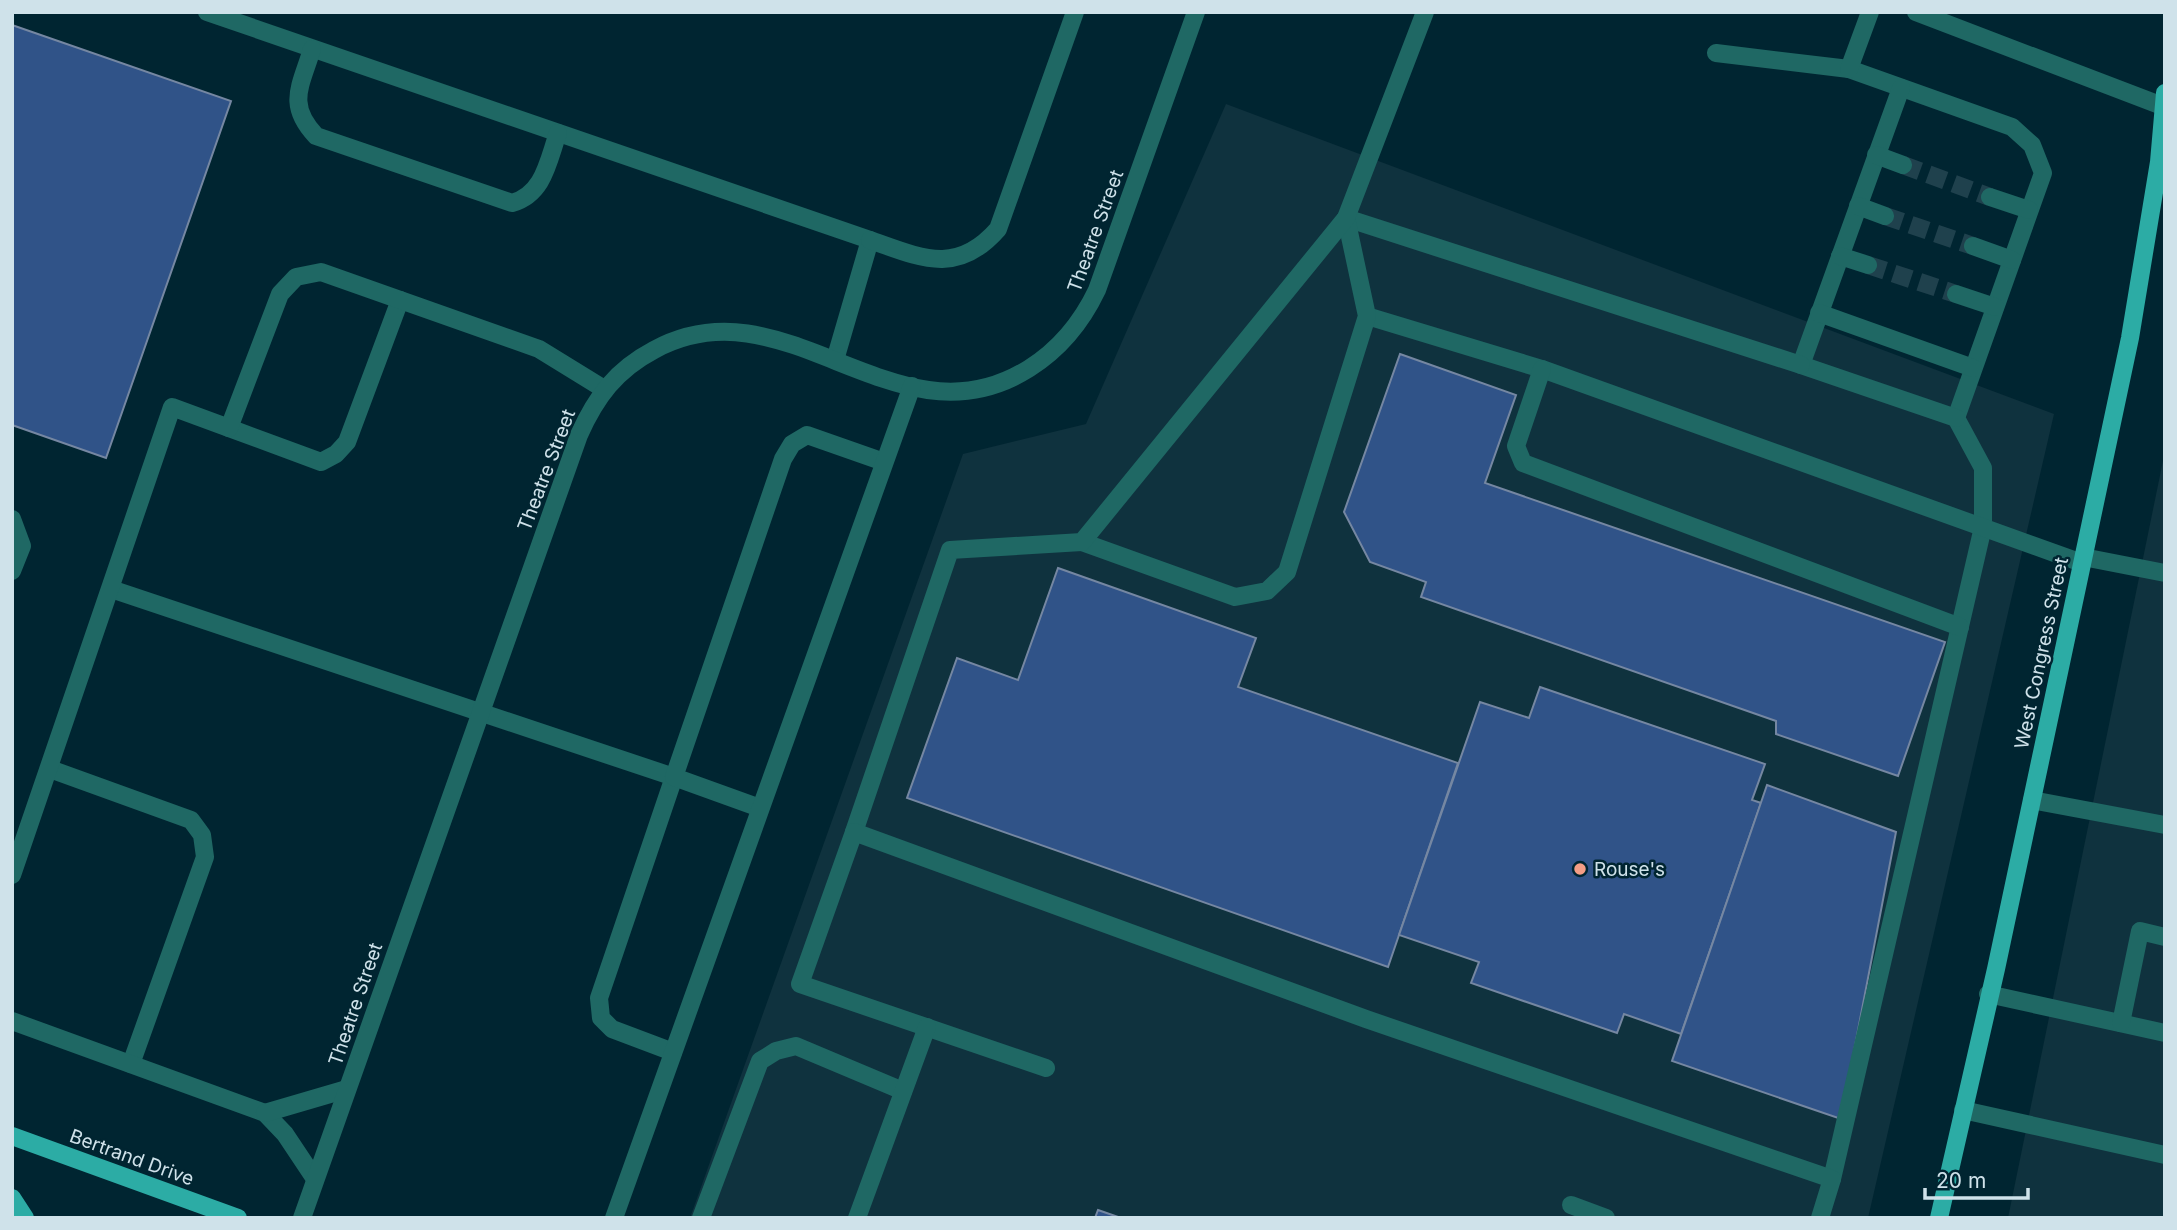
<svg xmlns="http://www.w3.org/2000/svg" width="2177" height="1230" font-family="Inter,sans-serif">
	<rect width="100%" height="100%" fill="#002531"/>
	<g fill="#0f323e">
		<path d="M 1226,104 L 2054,414 L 1868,1218 L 690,1218 L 963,454 L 1086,424 Z"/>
		<path d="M 2165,451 L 2165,1218 L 2008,1218 Z"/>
	</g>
	<g fill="#305388" stroke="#7587a2" stroke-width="2">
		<path d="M 12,25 L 231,101 L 106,458 L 12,425 Z"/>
		<path d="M 1400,354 L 1516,395 L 1485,483 L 1945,642 L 1898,776 L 1776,734 L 1776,721 L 1421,597 L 1426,582 L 1370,562 L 1344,512 Z"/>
		<path d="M 1058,568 L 1256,638 L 1238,687 L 1458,763 L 1388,967 L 907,798 L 957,658 L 1018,680 Z"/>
		<path d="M 1540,687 L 1765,764 L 1752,800 L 1761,803 L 1681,1034 L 1624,1014 L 1617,1033 L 1471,983 L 1479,962 L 1399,935 L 1480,702 L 1529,718 Z"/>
		<path d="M 1767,785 L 1896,832 L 1841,1119 L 1672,1061 Z"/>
		<path d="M 1098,1210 L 1121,1218 L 1095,1218 Z"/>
	</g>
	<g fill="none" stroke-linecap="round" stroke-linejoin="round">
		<g stroke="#1f414d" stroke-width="18" stroke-dasharray="18 9" stroke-linecap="butt">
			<path d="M 1903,165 L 1990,197"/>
			<path d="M 1885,216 L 1973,246"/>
			<path d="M 1868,265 L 1956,294"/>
		</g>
		<g stroke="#1f6864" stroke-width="18">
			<path d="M 207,12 L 870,240 L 835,360"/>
			<path d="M 1916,12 L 2165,107"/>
			<path d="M 312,49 C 301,86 286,104 316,136 L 512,203 C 544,194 548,161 558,133"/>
			<path d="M 1716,53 L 1849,69 L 2012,127 L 2032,145 L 2043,173 L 1956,418 L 1983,468 L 1983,527 L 1832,1179"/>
			<path d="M 1849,69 L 1870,12"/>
			<path d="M 1901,88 L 1801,365 L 1956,418"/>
			<path d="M 1876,155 L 1903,165"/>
			<path d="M 1990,197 L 2029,210"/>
			<path d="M 1858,206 L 1885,216"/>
			<path d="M 1346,218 L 1801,365"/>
			<path d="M 870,240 C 921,258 957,276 998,229 L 1075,12"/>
			<path d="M 1973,246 L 2012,260"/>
			<path d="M 1840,256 L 1868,265"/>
			<path d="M 1956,294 L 1995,307"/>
			<path d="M 1819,313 L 1973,368"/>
			<path d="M 1367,316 L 1542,369 L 2082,563"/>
			<path d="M 1542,369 L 1516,446 L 1523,463 L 1960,627"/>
			<path d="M 229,428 L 321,462 L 336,454 L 347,442 L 400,300"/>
			<path d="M 12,519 L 22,546 L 12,571"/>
			<path d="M 1082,542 L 1235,597 L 1267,591 L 1287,572 L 1367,316 L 1346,218"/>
			<path d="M 2083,557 L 2165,573"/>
			<path d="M 111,589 L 674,777 L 599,998 L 601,1018 L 612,1029 L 673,1052"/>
			<path d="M 50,769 L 191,820 L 202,835 L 205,857 L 131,1064"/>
			<path d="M 2032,800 L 2165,825"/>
			<path d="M 760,808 L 674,777 L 783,459 L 792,444 L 807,435 L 884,462"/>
			<path d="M 854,832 L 950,550 L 1082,542 L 1346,218 L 1425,12"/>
			<path d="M 12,875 L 172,407 L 229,428 L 280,294 L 296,277 L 321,272 L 539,349 L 604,389"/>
			<path d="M 1988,994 L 2165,1033"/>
			<path d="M 12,1021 L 265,1113 L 285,1134 L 315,1179"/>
			<path d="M 2121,1023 L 2140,931 L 2165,937"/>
			<path d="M 1046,1068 L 800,984 L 854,832 L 1366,1019 L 1832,1179 L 1820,1218"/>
			<path d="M 1963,1110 L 2165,1155"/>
			<path d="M 265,1113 L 347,1089"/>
			<path d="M 1571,1205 L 1606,1218"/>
			<path d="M 302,1218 L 579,435 C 596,397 616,370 654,350 C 751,297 833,375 928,390 C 1003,401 1066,355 1097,290 L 1196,12"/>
			<path d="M 614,1218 L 912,386"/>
			<path d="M 701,1218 L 760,1061 L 776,1051 L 796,1046 L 903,1091"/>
			<path d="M 857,1218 L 927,1027"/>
		</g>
		<g stroke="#2caca5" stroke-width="18">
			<path d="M 12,1136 L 238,1218"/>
			<path d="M 12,1198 L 25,1218"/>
			<path d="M 1939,1218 L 1996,969 L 2130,338 L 2159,162 L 2165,93"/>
		</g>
	</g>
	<circle fill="#f49e86" stroke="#002531" stroke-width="2.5" cx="1580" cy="869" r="7"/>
	<g text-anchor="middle" stroke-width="5" stroke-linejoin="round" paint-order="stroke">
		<g font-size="19" fill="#cfe2ea" stroke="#002531">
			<text transform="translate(1095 231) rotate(-70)" y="7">Theatre Street</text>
			<text transform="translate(546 470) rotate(-69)" y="7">Theatre Street</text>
			<text transform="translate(2041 653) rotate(-78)" y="7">West Congress Street</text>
			<text transform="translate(355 1004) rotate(-71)" y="7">Theatre Street</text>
			<text transform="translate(132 1157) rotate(20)" y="7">Bertrand Drive</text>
		</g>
		<g font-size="19" fill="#cfe2ea" stroke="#002531" text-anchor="start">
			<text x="1594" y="876">Rouse's</text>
		</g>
	</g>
	<rect width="2177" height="1230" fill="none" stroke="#cfe2ea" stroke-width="28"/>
	<path d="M1925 1188v10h103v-10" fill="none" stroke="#cfe2ea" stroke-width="3.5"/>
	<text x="1936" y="1188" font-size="21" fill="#cfe2ea" stroke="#002531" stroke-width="5" paint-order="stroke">20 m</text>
</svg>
